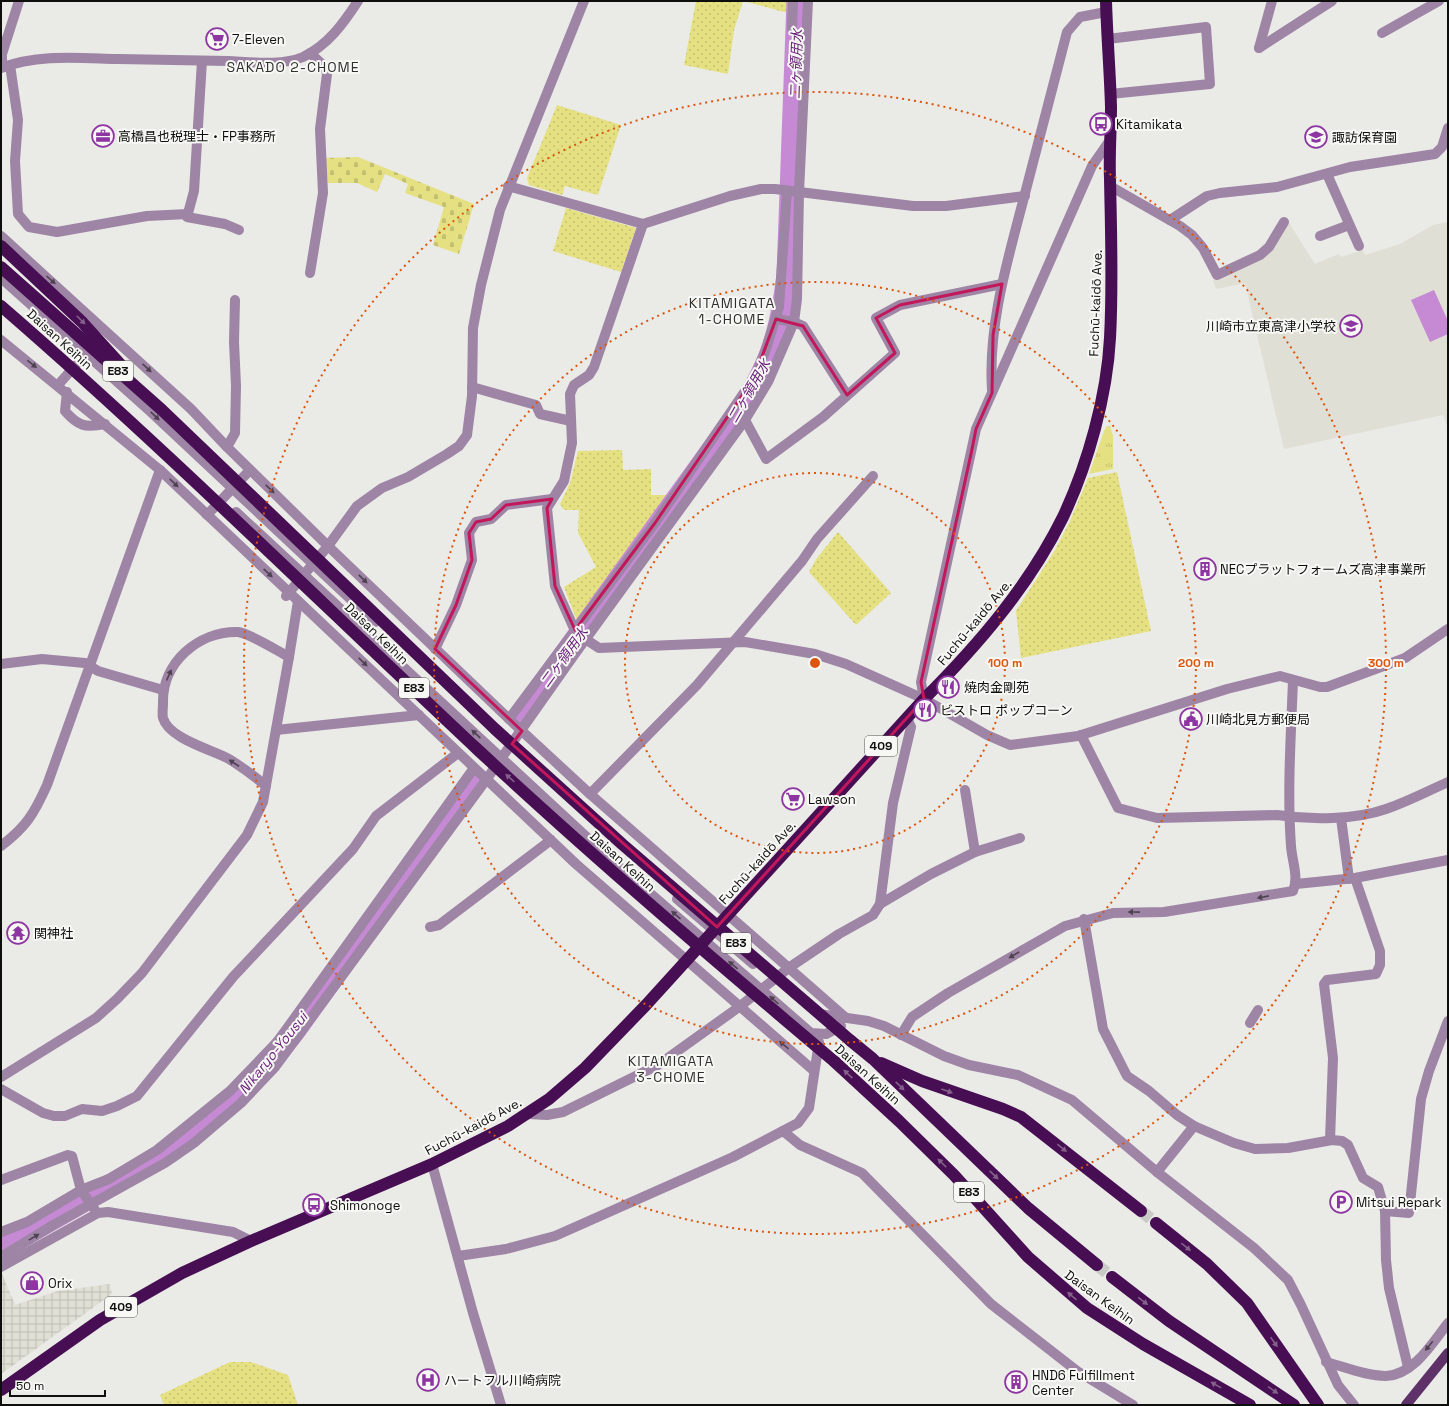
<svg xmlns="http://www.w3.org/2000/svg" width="1449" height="1406" font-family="'Space Grotesk','Noto Sans JP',sans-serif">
	<defs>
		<pattern id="industrial-grid" width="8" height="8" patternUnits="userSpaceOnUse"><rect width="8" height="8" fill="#dfdfd5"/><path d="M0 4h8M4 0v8" fill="none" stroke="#bebeb6"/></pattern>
		<pattern id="grass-dots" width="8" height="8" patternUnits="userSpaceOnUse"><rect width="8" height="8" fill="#e5e182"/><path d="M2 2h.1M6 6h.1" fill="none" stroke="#c3c06f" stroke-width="1.8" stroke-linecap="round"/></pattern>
		<pattern id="cemetery-stones" width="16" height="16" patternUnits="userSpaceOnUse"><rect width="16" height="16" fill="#e5e182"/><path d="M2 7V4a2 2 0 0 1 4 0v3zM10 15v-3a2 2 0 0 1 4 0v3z" fill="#c3c06f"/></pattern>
		<pattern id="park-tufts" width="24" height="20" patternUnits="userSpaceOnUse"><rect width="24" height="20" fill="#e5e182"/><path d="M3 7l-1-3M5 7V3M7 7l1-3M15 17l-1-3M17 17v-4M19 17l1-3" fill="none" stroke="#c3c06f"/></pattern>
	</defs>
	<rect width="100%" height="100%" fill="#eaeae7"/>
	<path fill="#dfdfd5" d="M 1448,222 L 1448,428 L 1443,415 L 1284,449 L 1245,283 L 1216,289 L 1213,280 L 1258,259 L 1270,251 L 1289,223 L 1315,264 L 1339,254 L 1341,257 L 1363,250 L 1365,255 L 1400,244 L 1433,225 Z"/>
	<path fill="url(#industrial-grid)" d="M 1,1271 L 15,1305 L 58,1291 L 110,1284 L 112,1294 L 1,1374 Z"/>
	<g fill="url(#grass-dots)">
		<path d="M 696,1 L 789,1 L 788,13 L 743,1 L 734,30 L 728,74 L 684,65 Z"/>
		<path d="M 557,105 L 621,125 L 598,195 L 565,186 L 562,195 L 529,185 L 527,178 Z"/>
		<path d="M 566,208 L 636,228 L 621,272 L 553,251 Z"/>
		<path d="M 622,450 L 623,470 L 651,469 L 651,495 L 669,495 L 577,621 L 564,587 L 596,567 L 578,533 L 579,510 L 564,510 L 560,504 L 570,483 L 578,451 Z"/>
		<path d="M 1117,472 L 1151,631 L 1021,658 L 1016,611 L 1055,550 L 1070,521 L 1088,478 Z"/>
		<path d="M 838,532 L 891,593 L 856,625 L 809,572 L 817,558 Z"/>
		<path d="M 230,1362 L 251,1362 L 288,1375 L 298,1405 L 164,1405 L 160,1395 Z"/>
	</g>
	<path fill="url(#cemetery-stones)" d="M 358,157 L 474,204 L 459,254 L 433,245 L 444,207 L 405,193 L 408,184 L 385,174 L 377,192 L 357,183 L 328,183 L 325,158 Z"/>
	<path fill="url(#park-tufts)" d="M 1110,426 L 1113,436 L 1113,469 L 1089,474 L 1104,431 L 1106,427 Z"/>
	<path fill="#c68ad5" d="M 1434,290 L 1448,321 L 1448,334 L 1430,342 L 1411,300 Z"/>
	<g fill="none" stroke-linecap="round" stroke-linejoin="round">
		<g stroke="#c68ad5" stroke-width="23">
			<path d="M 520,717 L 740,412 C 772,364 781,332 788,275 L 798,1"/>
			<path d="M 1,1248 L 169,1152 L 237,1097 L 266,1066 L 294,1031 L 474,780"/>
		</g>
		<g stroke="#c9c9c6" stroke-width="12" stroke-dasharray="12 6" stroke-linecap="butt">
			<path d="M 1141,1211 L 1156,1223"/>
			<path d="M 1097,1265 L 1112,1277"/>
		</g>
		<g stroke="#9e84a5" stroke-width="10">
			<path d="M 792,29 L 793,1"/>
			<path d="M 1382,33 L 1439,1"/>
			<path d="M 1108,39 L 1206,27 L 1210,84 L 1110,94"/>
			<path d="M 1259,48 L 1332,1"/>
			<path d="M 1259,48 L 1272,1"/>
			<path d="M 310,53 L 325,67 L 327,74 L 320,129 L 323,193 L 310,273"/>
			<path d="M 202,61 L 194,191 L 187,217 L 225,224 L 239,230"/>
			<path d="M 10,65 L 18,120 L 15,161 L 18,214 L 29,227 L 57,232 L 147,216 L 188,214"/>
			<path d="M 2,67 L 2,54 L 19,1"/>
			<path d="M 1,68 C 37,54 78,58 116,59 C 153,60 190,60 228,61 C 251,62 282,66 303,57 C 328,45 343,24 358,1"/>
			<path d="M 1327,174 L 1359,246"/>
			<path d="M 508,186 L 643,224 L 730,196 L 761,189 L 775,189 L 913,206 L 946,206 L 1025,196"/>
			<path d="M 1110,186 L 1180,226 L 1192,235 L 1203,248 L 1217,275 L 1260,255 L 1269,247 L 1284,222"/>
			<path d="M 1170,220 L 1207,196 L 1220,193 L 1277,187 L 1350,167 L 1435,154 L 1442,147 L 1448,128"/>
			<path d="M 643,224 L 594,367 L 589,375 L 574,385 L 570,394 L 572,443 L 564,481 L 547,508 L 555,586 L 576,633 L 599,648 L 745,642 L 815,654 L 846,664 L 924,699 L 987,735 L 1010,745 L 1078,736 L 1227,689 L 1280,676 L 1320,687 L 1327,687 L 1405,658 L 1448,629"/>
			<path d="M 1,236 L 191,409 L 227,447 L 328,546 L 509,719 L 590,794 L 846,1018"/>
			<path d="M 1320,236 L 1349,225"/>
			<path d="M 1,278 L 151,412 L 375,622"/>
			<path d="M 776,319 L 794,322 L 803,326 L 847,395"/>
			<path d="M 1,340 L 160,470 L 576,864 L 813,1070"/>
			<path d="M 58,385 L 90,349"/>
			<path d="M 472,387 L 536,405 L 540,414 L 571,421"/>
			<path d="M 992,390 C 988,327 1006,266 1022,205 C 1037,148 1052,90 1067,32 L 1080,17 L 1106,12"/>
			<path d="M 67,392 L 65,411 C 78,426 85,428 105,424"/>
			<path d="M 745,420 L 766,459 L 823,417 L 895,353 L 876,318 L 900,305 L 1002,284"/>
			<path d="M 227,447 L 235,433 L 236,386 L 234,342 L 235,300"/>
			<path d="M 236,512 L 606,855 L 811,1033 L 826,1034 L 841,1026"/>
			<path d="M 207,515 L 250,470"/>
			<path d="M 286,596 L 328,546 L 357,506 L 382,488 L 408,477 L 447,454 L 459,446 L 467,435 L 472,396 L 473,328 L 481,285 L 500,210 L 584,1"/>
			<path d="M 435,649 L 456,605 L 472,560 L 469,533 L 476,522 L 491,519 L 506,505 L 552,499"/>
			<path d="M 1,664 L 42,659 L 85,663 L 98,671 L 163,690"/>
			<path d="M 924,699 L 921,682 L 976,429 L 1092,166 L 1110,140"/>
			<path d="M 509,719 L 655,523 L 754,378 L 765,352 L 779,307 L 787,191"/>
			<path d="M 276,730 L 419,715"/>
			<path d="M 1081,735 L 1118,808 L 1157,818 L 1277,815 C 1310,820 1355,820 1386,809 C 1407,802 1428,791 1448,782"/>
			<path d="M 266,786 C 254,776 242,767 229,759 C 213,750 169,739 163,718 C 162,714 163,708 163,703 C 162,663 198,631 238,632 C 249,633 278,651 289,657"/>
			<path d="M 965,790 L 975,852"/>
			<path d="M 590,794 L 697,685 L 802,561 L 817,539 L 873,476"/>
			<path d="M 1341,818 L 1349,879"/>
			<path d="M 1,846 C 26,827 34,814 47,785 L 160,470"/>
			<path d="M 1296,884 L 1355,878 L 1448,860"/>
			<path d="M 677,899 L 753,964"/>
			<path d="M 880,904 L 931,874 L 975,852 L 1020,838"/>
			<path d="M 1084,919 L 1103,1029 L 1127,1076 L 1149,1091 L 1177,1115 L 1194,1126 L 1234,1143 L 1255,1149 L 1288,1148 L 1332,1140 L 1342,1141 L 1348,1145 L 1363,1178 L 1378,1187 L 1385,1211"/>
			<path d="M 430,927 L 439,925 L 551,840"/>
			<path d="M 819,1014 L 868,1021 L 884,1026 L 944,1056 L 969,1065 L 1018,1075 L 1072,1100 L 1157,1172 L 1254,1248 L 1288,1280 L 1301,1305 L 1338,1385 L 1354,1405"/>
			<path d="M 1250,1023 L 1258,1010"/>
			<path d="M 901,1035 L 912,1017 L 948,993 L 1065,926 L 1113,913 L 1164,912 L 1293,891 C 1299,877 1292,861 1291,846 C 1287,791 1291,735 1293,680"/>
			<path d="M 1,1077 L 96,1018 L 117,999 L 142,973 L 247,835 L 263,802 L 289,657 L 298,601"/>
			<path d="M 1,1089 L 43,1113 L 54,1116 L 65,1116 L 82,1109 L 102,1111 L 117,1106 L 137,1096 L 233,977 L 353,849 L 376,816 L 458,753"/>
			<path d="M 528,1114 L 547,1115 L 563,1112 L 658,1065 L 739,1007 L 790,967 L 839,934 L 873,915 L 880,904 L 893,803 L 911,727 L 907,718"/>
			<path d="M 783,1131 L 800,1145 L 862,1173 L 991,1304 L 1077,1371 L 1133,1405"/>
			<path d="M 1330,1140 L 1333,1058 L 1324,984 L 1327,980 L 1376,974 L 1380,965 L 1380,951 L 1355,878"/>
			<path d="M 432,1164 L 473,1313 L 501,1405"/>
			<path d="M 1157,1172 L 1194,1126"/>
			<path d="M 1,1180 L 68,1155 L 72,1156 L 81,1190 L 95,1210"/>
			<path d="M 1,1232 L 27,1222 L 81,1190 L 109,1179 L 157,1150 L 230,1091 L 278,1041 L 474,768"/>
			<path d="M 458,1256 L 506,1249 L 555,1236 L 733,1157 L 798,1123 L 809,1108 L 819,1042"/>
			<path d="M 1,1257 L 53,1225 L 165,1163 L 194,1143 L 241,1103 L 275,1067 L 486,780 L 574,655 L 745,420 L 768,382 L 794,322 L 797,299 L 799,192 L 808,1"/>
			<path d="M 1,1267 L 98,1213 L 108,1212 L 233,1232 L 251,1241"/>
			<path d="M 1326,1362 C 1345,1367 1366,1376 1386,1376 C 1414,1375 1433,1342 1448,1323"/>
			<path d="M 1408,1367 L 1389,1288 L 1386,1260 L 1385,1211 L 1409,1213 L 1421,1099 L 1429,1071 L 1448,1021"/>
		</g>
		<path stroke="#5e3169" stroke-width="10" d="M 1406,1405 L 1448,1353"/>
		<g stroke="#470e53" stroke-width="12">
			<path d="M 851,1041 L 873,1059 L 1028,1208 L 1097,1265"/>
			<path d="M 835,1062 L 899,1121 L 954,1175 L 1028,1257 L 1087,1308 L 1143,1344 L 1250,1405"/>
			<path d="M 881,1063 L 922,1081 L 1003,1109 L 1021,1117 L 1141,1211"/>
			<path d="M 1156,1223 L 1207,1264 L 1247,1303 L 1318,1405"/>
			<path d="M 1112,1277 L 1169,1321 L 1294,1405"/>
			<path d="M 1,1390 L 100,1320 L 182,1273 L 251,1241 L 432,1164 L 508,1126 L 549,1099 L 585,1068 L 646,1005 L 924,699 C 978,645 1029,586 1063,517 C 1088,464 1107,396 1110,338 C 1113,285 1111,232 1110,179 C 1109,155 1111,131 1111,107 C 1110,72 1107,36 1106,1"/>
		</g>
		<g stroke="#470e53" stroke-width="12">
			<path d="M 1,246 L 82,322 L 121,365"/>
			<path d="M 1,267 L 162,410 L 495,729 L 622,844 L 851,1041"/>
			<path d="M 1,306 C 165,448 319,601 477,749 C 593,857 714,960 835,1062"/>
		</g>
	</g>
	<defs><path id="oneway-solid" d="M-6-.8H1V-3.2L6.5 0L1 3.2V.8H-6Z"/></defs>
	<g fill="#4f4351">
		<use href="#oneway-solid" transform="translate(51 280) rotate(42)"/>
		<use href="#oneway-solid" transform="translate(32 364) rotate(38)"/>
		<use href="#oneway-solid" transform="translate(147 368) rotate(43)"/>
		<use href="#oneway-solid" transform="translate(155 416) rotate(43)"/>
		<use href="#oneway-solid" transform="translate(174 483) rotate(44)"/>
		<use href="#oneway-solid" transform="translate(270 489) rotate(44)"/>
		<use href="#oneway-solid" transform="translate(268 573) rotate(43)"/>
		<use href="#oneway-solid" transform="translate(363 579) rotate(44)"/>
		<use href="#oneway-solid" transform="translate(363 662) rotate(44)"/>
		<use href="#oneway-solid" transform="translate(169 675) rotate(-66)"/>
		<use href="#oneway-solid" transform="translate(476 734) rotate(-137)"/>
		<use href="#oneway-solid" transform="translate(234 763) rotate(-147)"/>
		<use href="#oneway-solid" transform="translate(1263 897) rotate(169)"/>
		<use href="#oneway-solid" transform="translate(1134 912) rotate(-179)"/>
		<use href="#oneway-solid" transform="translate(676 915) rotate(-139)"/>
		<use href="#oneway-solid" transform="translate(1014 955) rotate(150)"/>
		<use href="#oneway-solid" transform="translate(733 965) rotate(-140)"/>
		<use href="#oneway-solid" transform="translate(774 1000) rotate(-138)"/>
		<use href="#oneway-solid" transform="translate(784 1045) rotate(-139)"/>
		<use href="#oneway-solid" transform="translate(34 1237) rotate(-31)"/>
		<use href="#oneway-solid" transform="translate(1429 1346) rotate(129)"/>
	</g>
	<g fill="#85608b">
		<use href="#oneway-solid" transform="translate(81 320) rotate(45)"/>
		<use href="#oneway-solid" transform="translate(510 778) rotate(-138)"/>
		<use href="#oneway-solid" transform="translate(848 1074) rotate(-137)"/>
		<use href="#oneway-solid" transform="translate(900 1086) rotate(44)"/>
		<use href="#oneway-solid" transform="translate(947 1091) rotate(20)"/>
		<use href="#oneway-solid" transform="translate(1062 1148) rotate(39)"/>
		<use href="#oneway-solid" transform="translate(942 1163) rotate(-135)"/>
		<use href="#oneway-solid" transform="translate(994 1175) rotate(44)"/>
		<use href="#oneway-solid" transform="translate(1186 1247) rotate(39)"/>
		<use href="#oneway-solid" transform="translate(1072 1296) rotate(-140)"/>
		<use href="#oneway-solid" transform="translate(1143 1301) rotate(37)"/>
		<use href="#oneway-solid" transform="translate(1274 1342) rotate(55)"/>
		<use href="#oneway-solid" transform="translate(1216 1385) rotate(-151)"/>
		<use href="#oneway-solid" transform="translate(1273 1390) rotate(34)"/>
	</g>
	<path fill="none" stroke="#c2185b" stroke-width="3" stroke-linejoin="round" d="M 1002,284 L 993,335 L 992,393 L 976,429 L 971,454 L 921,682 L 924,699 L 717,927 L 512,744 L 522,731 L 435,649 L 456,605 L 472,560 L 469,533 L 476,522 L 491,519 L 506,505 L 552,499 L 547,508 L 555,586 L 575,630 L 655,523 L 754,378 L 776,319 L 803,326 L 847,395 L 895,353 L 876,318 L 900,305 Z"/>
	<g fill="none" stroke="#dd550c" stroke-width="2" stroke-dasharray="2 4">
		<circle cx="815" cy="663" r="190"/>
		<circle cx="815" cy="663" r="381"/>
		<circle cx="815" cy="663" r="571"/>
	</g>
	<defs>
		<g id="supermarket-ring" transform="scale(1.15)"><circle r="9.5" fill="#f7f7f4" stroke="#8d35a1" stroke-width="1.5"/><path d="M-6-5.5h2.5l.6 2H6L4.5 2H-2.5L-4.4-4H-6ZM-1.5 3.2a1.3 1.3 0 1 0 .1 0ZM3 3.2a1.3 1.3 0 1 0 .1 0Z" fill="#8d35a1"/></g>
		<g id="bus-ring" transform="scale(1.15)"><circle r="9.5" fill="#f7f7f4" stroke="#8d35a1" stroke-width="1.5"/><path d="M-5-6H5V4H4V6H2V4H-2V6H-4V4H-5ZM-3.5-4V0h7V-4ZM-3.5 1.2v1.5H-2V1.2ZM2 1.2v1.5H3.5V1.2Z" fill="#8d35a1"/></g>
		<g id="office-ring" transform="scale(1.15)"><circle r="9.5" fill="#f7f7f4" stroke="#8d35a1" stroke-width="1.5"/><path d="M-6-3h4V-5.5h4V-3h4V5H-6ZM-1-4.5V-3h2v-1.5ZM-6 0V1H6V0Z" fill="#8d35a1"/></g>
		<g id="school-ring" transform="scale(1.15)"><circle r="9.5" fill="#f7f7f4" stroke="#8d35a1" stroke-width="1.5"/><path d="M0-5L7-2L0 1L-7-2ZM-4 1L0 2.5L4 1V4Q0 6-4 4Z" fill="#8d35a1"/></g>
		<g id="building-ring" transform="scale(1.15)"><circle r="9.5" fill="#f7f7f4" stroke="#8d35a1" stroke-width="1.5"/><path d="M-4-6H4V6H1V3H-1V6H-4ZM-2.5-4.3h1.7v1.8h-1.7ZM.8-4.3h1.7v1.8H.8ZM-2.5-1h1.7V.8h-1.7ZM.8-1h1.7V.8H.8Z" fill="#8d35a1"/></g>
		<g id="restaurant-ring" transform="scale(1.15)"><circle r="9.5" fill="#f7f7f4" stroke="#8d35a1" stroke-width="1.5"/><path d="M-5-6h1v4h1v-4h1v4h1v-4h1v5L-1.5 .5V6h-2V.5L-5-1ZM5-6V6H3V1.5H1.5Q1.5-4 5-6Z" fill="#8d35a1"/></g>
		<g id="civic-ring" transform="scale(1.15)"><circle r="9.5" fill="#f7f7f4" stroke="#8d35a1" stroke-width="1.5"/><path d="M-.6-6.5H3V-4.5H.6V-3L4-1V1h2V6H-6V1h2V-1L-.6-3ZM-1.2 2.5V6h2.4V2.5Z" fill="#8d35a1"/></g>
		<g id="temple-ring" transform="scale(1.15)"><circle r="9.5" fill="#f7f7f4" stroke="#8d35a1" stroke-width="1.5"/><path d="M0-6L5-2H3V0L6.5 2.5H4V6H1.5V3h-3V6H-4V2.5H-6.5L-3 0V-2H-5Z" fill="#8d35a1"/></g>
		<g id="parking-ring" transform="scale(1.15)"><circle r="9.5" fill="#f7f7f4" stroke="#8d35a1" stroke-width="1.5"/><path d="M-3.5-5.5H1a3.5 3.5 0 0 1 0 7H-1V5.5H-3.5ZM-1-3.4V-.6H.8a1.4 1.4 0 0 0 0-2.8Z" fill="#8d35a1"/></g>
		<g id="shop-ring" transform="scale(1.15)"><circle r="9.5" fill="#f7f7f4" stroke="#8d35a1" stroke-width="1.5"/><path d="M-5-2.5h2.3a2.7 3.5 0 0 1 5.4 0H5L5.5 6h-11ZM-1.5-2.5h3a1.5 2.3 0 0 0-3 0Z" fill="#8d35a1"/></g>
		<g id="hospital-ring" transform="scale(1.15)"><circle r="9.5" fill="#f7f7f4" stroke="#8d35a1" stroke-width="1.5"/><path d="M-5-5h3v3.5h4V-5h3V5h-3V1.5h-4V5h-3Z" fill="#8d35a1"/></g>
	</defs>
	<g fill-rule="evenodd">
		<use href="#supermarket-ring" x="217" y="39"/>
		<use href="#bus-ring" x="1101" y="124"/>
		<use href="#office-ring" x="103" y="136"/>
		<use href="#school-ring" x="1316" y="137"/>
		<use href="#school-ring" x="1351" y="326"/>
		<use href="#building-ring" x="1205" y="569"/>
		<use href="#restaurant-ring" x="948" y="687"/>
		<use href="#restaurant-ring" x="925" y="710"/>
		<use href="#civic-ring" x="1191" y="719"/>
		<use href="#supermarket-ring" x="793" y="799"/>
		<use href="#temple-ring" x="18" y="933"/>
		<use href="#parking-ring" x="1341" y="1202"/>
		<use href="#bus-ring" x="314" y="1205"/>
		<use href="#shop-ring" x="32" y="1283"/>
		<use href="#hospital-ring" x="428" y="1380"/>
		<use href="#building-ring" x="1016" y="1382"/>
	</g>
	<g text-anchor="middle" stroke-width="4" stroke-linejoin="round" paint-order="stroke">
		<g fill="#f7f7f4" stroke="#545452" stroke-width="1">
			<rect x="103" y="361" width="30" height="20" rx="3"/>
			<rect x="399" y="678" width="30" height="20" rx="3"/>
			<rect x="865" y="736" width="32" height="20" rx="3"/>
			<rect x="721" y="933" width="30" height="20" rx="3"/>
			<rect x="954" y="1182" width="30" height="20" rx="3"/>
			<rect x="105" y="1297" width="32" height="20" rx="3"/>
		</g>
		<g font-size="12" font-weight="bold" fill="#0e0e0d">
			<text x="118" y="375">E83</text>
			<text x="414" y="692">E83</text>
			<text x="881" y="750">409</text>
			<text x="736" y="947">E83</text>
			<text x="969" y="1196">E83</text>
			<text x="121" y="1311">409</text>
		</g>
		<g font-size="13" fill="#0e0e0d" stroke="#f7f7f4" text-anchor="start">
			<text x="232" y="44">7-Eleven</text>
			<text x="1116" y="129">Kitamikata</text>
			<text x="118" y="141">高橋昌也税理士・FP事務所</text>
			<text x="1332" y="142">諏訪保育園</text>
			<text x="1336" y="331" text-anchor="end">川崎市立東高津小学校</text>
			<text x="1220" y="574">NECプラットフォームズ高津事業所</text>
			<text x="964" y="692">焼肉金剛苑</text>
			<text x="940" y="715">ビストロ ポップコーン</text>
			<text x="1206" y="724">川崎北見方郵便局</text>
			<text x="808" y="804">Lawson</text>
			<text x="34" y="938">関神社</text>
			<text x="1356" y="1207">Mitsui Repark</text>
			<text x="330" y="1210">Shimonoge</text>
			<text x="48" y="1288">Orix</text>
			<text x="1032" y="1380">HND6 Fulfillment<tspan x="1032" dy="15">Center</tspan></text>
			<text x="444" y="1385">ハートフル川崎病院</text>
		</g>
		<g font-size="13" fill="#0e0e0d" stroke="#f7f7f4">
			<text transform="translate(1095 303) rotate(-88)" y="5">Fuchū-kaidō Ave.</text>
			<text transform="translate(60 339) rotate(42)" y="5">Daisan Keihin</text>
			<text transform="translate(974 622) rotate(-50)" y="5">Fuchū-kaidō Ave.</text>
			<text transform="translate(377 633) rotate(44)" y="5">Daisan Keihin</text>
			<text transform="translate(623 861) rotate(42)" y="5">Daisan Keihin</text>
			<text transform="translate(757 862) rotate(-48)" y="5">Fuchū-kaidō Ave.</text>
			<text transform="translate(868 1074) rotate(42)" y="5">Daisan Keihin</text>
			<text transform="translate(473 1126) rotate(-28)" y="5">Fuchū-kaidō Ave.</text>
			<text transform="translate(1100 1297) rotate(36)" y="5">Daisan Keihin</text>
		</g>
		<g font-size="14" font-style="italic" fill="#681f79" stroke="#f7f7f4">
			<text transform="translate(796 64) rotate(-88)" y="5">二ヶ領用水</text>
			<text transform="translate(749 391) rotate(-60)" y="5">二ヶ領用水</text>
			<text transform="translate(564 657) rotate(-54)" y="5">二ヶ領用水</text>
			<text transform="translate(273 1053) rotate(-51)" y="5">Nikaryo-Yousui</text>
		</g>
		<g font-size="14" letter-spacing="1" fill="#2f2f2d" stroke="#f7f7f4">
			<text x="293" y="72">SAKADO 2-CHOME</text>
			<text x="732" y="308">KITAMIGATA<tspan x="732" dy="16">1-CHOME</tspan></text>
			<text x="671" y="1066">KITAMIGATA<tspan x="671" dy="16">3-CHOME</tspan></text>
		</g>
	</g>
	<circle cx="815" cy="663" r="6" fill="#dd550c" stroke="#f7f7f4" stroke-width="2"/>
	<g font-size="12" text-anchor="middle" font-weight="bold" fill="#dd550c" stroke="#f7f7f4" stroke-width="4" stroke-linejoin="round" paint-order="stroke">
		<text x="1005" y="667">100 m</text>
		<text x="1196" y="667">200 m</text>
		<text x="1386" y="667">300 m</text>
	</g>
	<rect width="1449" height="1406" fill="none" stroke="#0e0e0d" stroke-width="4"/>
	<path d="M10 1390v6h95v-6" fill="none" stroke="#0e0e0d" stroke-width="2"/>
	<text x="16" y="1390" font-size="12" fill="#0e0e0d" stroke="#f7f7f4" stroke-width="3" paint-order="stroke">50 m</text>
</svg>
